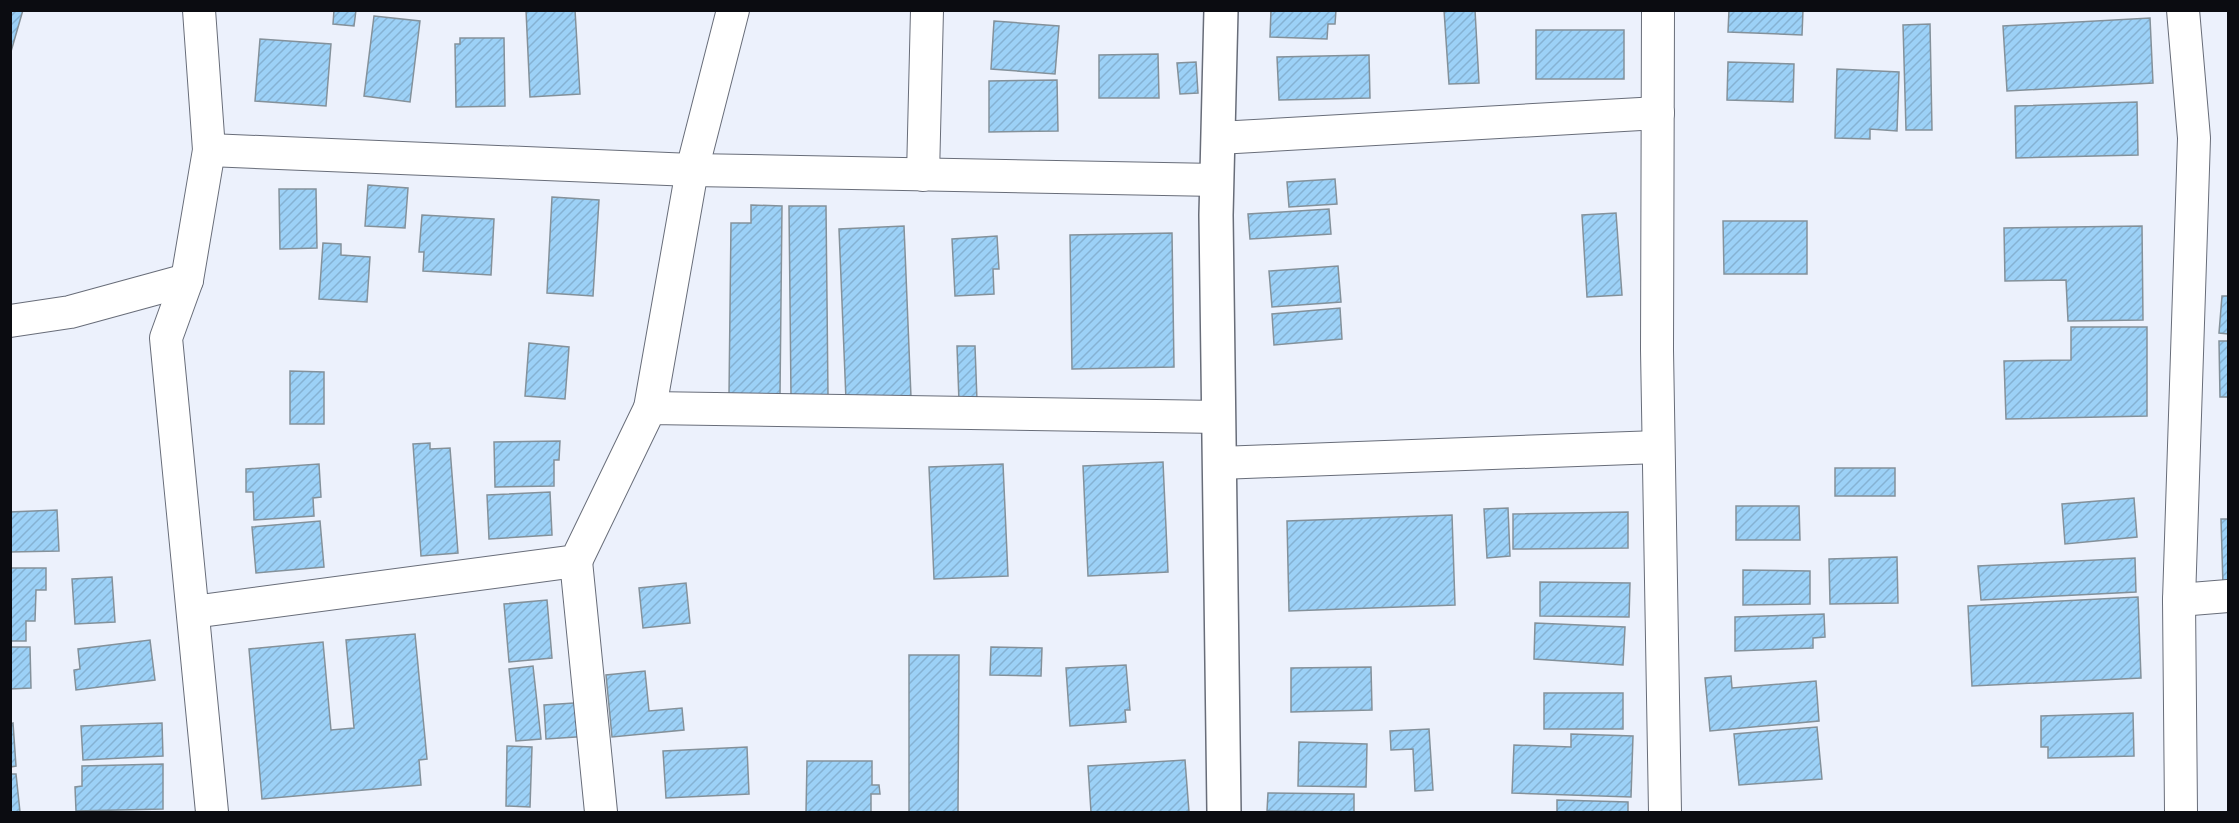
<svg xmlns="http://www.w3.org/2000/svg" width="2239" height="823" font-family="'Fira Sans Condensed',sans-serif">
	<defs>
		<pattern id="building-hatch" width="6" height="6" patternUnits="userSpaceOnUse" patternTransform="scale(1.5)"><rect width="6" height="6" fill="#9cd1f7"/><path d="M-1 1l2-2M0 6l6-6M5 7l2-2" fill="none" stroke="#85b2d3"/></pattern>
	</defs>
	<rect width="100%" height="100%" fill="#ecf1fc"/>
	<g fill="url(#building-hatch)" stroke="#84919a" stroke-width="1.5">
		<path d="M 10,10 L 23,10 L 10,55 Z"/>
		<path d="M 334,10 L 356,10 L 354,26 L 333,24 Z"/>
		<path d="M 526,10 L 575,10 L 580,94 L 530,97 Z"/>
		<path d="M 1271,10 L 1336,10 L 1335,24 L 1328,24 L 1327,39 L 1270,37 Z"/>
		<path d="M 1444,10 L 1475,10 L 1479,83 L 1449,84 Z"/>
		<path d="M 1729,10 L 1803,10 L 1802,35 L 1728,32 Z"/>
		<path d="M 374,16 L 420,21 L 410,102 L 364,96 Z"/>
		<path d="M 2150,18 L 2153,83 L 2007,91 L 2003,26 Z"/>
		<path d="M 994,21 L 1059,26 L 1055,74 L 991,69 Z"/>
		<path d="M 1930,24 L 1932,130 L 1906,130 L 1903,25 Z"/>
		<rect x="1536" y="30" width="88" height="49"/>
		<path d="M 460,38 L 504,38 L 505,106 L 456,107 L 455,44 L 460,44 Z"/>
		<path d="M 260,39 L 331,44 L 326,106 L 255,101 Z"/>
		<path d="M 1158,54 L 1159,98 L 1099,98 L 1099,55 Z"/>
		<path d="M 1369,55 L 1370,98 L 1279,100 L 1277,57 Z"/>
		<path d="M 1196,62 L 1198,93 L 1180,94 L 1177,63 Z"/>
		<path d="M 1728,62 L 1794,64 L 1793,102 L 1727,100 Z"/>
		<path d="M 1837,69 L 1899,72 L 1897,131 L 1870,129 L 1870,139 L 1835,138 Z"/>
		<path d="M 1057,80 L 1058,131 L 989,132 L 989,81 Z"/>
		<path d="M 2137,102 L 2138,155 L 2016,158 L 2015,106 Z"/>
		<path d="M 1335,179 L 1337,204 L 1289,207 L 1287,182 Z"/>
		<path d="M 368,185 L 408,188 L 405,228 L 365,226 Z"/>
		<path d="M 279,189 L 316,189 L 317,248 L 280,249 Z"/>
		<path d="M 552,197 L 599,200 L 593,296 L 547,293 Z"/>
		<path d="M 751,205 L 782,206 L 780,396 L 729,396 L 731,223 L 751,223 Z"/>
		<path d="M 789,206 L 826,206 L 828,395 L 791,396 Z"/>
		<path d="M 1329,209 L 1331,234 L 1250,239 L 1248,214 Z"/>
		<path d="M 1616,213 L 1622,295 L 1587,297 L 1582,215 Z"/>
		<path d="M 422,215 L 494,219 L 491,275 L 423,271 L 424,252 L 419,252 Z"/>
		<path d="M 1723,221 L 1807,221 L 1807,274 L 1724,274 Z"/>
		<path d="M 904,226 L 911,397 L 846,400 L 839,229 Z"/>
		<path d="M 2142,226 L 2143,320 L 2068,321 L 2066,280 L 2005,281 L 2004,228 Z"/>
		<path d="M 1172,233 L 1174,367 L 1072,369 L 1070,235 Z"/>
		<path d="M 997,236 L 999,269 L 993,269 L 994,294 L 955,296 L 952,239 Z"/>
		<path d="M 323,243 L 341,244 L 341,255 L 370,257 L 367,302 L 319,299 Z"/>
		<path d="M 1338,266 L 1341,302 L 1272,307 L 1269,271 Z"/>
		<path d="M 2222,296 L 2228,296 L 2228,334 L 2219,333 Z"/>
		<path d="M 1340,308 L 1342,339 L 1274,345 L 1272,314 Z"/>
		<path d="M 2071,327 L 2147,327 L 2147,416 L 2006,419 L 2004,361 L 2071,360 Z"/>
		<path d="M 2219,341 L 2228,341 L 2228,397 L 2220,397 Z"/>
		<path d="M 529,343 L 569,347 L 565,399 L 525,396 Z"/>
		<path d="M 957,346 L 975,346 L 977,401 L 959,402 Z"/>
		<path d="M 290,371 L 324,372 L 324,424 L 290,424 Z"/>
		<path d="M 560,441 L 559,460 L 554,460 L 554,486 L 495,487 L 494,442 Z"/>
		<path d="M 430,443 L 430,449 L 450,448 L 458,553 L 421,556 L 413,444 Z"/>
		<path d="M 1163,462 L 1168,572 L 1088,576 L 1083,466 Z"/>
		<path d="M 319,464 L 321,497 L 313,498 L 314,516 L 254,520 L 253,492 L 246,492 L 246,469 Z"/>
		<path d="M 1003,464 L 1008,576 L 934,579 L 929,467 Z"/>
		<rect x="1835" y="468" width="60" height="28"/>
		<path d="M 550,492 L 552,535 L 489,539 L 487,495 Z"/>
		<path d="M 2134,498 L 2137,537 L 2065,544 L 2062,504 Z"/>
		<path d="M 1736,506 L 1799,506 L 1800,540 L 1736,540 Z"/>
		<path d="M 1508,508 L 1510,556 L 1487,558 L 1484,509 Z"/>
		<path d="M 57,510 L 59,551 L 10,552 L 10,512 Z"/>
		<path d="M 1628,512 L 1628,548 L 1513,549 L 1513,514 Z"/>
		<path d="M 1452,515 L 1455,605 L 1289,611 L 1287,521 Z"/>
		<path d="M 2221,519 L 2228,519 L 2228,586 L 2223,586 Z"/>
		<path d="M 320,521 L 324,567 L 256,573 L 252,527 Z"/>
		<path d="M 1897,557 L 1898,603 L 1830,604 L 1829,559 Z"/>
		<path d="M 2135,558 L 2136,592 L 1981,600 L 1978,566 Z"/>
		<path d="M 10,568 L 46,568 L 46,590 L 36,590 L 35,621 L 26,621 L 26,641 L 10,641 Z"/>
		<path d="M 1743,570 L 1810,571 L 1810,604 L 1743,605 Z"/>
		<path d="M 112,577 L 115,622 L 75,624 L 72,579 Z"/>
		<path d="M 1540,582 L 1630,583 L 1629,617 L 1540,616 Z"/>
		<path d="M 686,583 L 690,623 L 643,628 L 639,588 Z"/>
		<path d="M 2138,597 L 2141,678 L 1972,686 L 1968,606 Z"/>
		<path d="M 547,600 L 552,658 L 509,662 L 504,604 Z"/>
		<path d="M 1824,614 L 1825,637 L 1813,638 L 1813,648 L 1735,651 L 1735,617 Z"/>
		<path d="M 1535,623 L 1625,627 L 1623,665 L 1534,659 Z"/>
		<path d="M 415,634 L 427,759 L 419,760 L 421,785 L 262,799 L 249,649 L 323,642 L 331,730 L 354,728 L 346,640 Z"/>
		<path d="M 150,640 L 155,680 L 76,690 L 74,670 L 80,669 L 78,649 Z"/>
		<path d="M 10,647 L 30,647 L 31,688 L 10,689 Z"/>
		<path d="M 991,647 L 1042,648 L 1041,676 L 990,675 Z"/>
		<path d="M 909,655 L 959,655 L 958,812 L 909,812 Z"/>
		<path d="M 1126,665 L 1130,710 L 1125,710 L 1126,722 L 1070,726 L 1066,668 Z"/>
		<path d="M 533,666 L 541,739 L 516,741 L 509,669 Z"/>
		<path d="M 1371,667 L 1372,710 L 1291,712 L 1291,668 Z"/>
		<path d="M 645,671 L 649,711 L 682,708 L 684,730 L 612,737 L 606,675 Z"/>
		<path d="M 1731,676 L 1732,688 L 1816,681 L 1819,721 L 1710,731 L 1705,678 Z"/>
		<rect x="1544" y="693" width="79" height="36"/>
		<path d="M 589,702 L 591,736 L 546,739 L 544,705 Z"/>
		<path d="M 2133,713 L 2134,756 L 2048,758 L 2048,747 L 2041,747 L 2041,716 Z"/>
		<path d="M 13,723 L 16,766 L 10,767 L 10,724 Z"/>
		<path d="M 162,723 L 163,756 L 83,760 L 81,726 Z"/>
		<path d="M 1817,727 L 1822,779 L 1739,785 L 1734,734 Z"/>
		<path d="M 1429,729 L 1433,790 L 1415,791 L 1413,749 L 1391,750 L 1390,731 Z"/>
		<path d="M 1571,734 L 1633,736 L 1631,797 L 1512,793 L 1514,745 L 1571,747 Z"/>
		<path d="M 1299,742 L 1367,744 L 1366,787 L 1298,786 Z"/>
		<path d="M 507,746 L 532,747 L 530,807 L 506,806 Z"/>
		<path d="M 747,747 L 749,794 L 666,798 L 663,751 Z"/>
		<path d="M 1185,760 L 1189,812 L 1091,812 L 1088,766 Z"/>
		<path d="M 807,761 L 872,761 L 872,785 L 879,785 L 880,794 L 871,794 L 871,812 L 806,812 Z"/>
		<path d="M 163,764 L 163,809 L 76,811 L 75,787 L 82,786 L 82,766 Z"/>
		<path d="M 10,774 L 16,774 L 20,812 L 10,812 Z"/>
		<path d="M 1268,793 L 1354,794 L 1354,812 L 1267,811 Z"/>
		<path d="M 1557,800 L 1628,802 L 1628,812 L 1557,812 Z"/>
	</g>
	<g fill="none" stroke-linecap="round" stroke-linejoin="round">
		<g stroke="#686d79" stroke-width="34">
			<g id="street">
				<path d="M 199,10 L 209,150 L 187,280 L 166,338 L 212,812"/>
				<path d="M 1658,10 L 1657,350 L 1665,812"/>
				<path d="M 1218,138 L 1658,113"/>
				<path d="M 209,150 L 692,170 L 1217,180"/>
				<path d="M 923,175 L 927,10"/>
				<path d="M 10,321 L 70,312 L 187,280"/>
				<path d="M 650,408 L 692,170 L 733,10"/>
				<path d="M 1219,463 L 1658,447"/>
				<path d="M 576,561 L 601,812"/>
				<path d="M 2179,600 L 2228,596"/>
				<path d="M 193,612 L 576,561 L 650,408 L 1219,417"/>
				<path d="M 2181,812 L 2179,600 L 2194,138 L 2183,10"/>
			</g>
		</g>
		<g stroke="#686d79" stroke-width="36">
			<path id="secondary" d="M 1221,10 L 1216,215 L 1224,812"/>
		</g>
		<use href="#street" stroke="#fff" stroke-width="32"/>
		<use href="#secondary" stroke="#fff" stroke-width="33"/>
	</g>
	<rect width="2239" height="823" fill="none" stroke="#0b0c11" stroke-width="24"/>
</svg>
